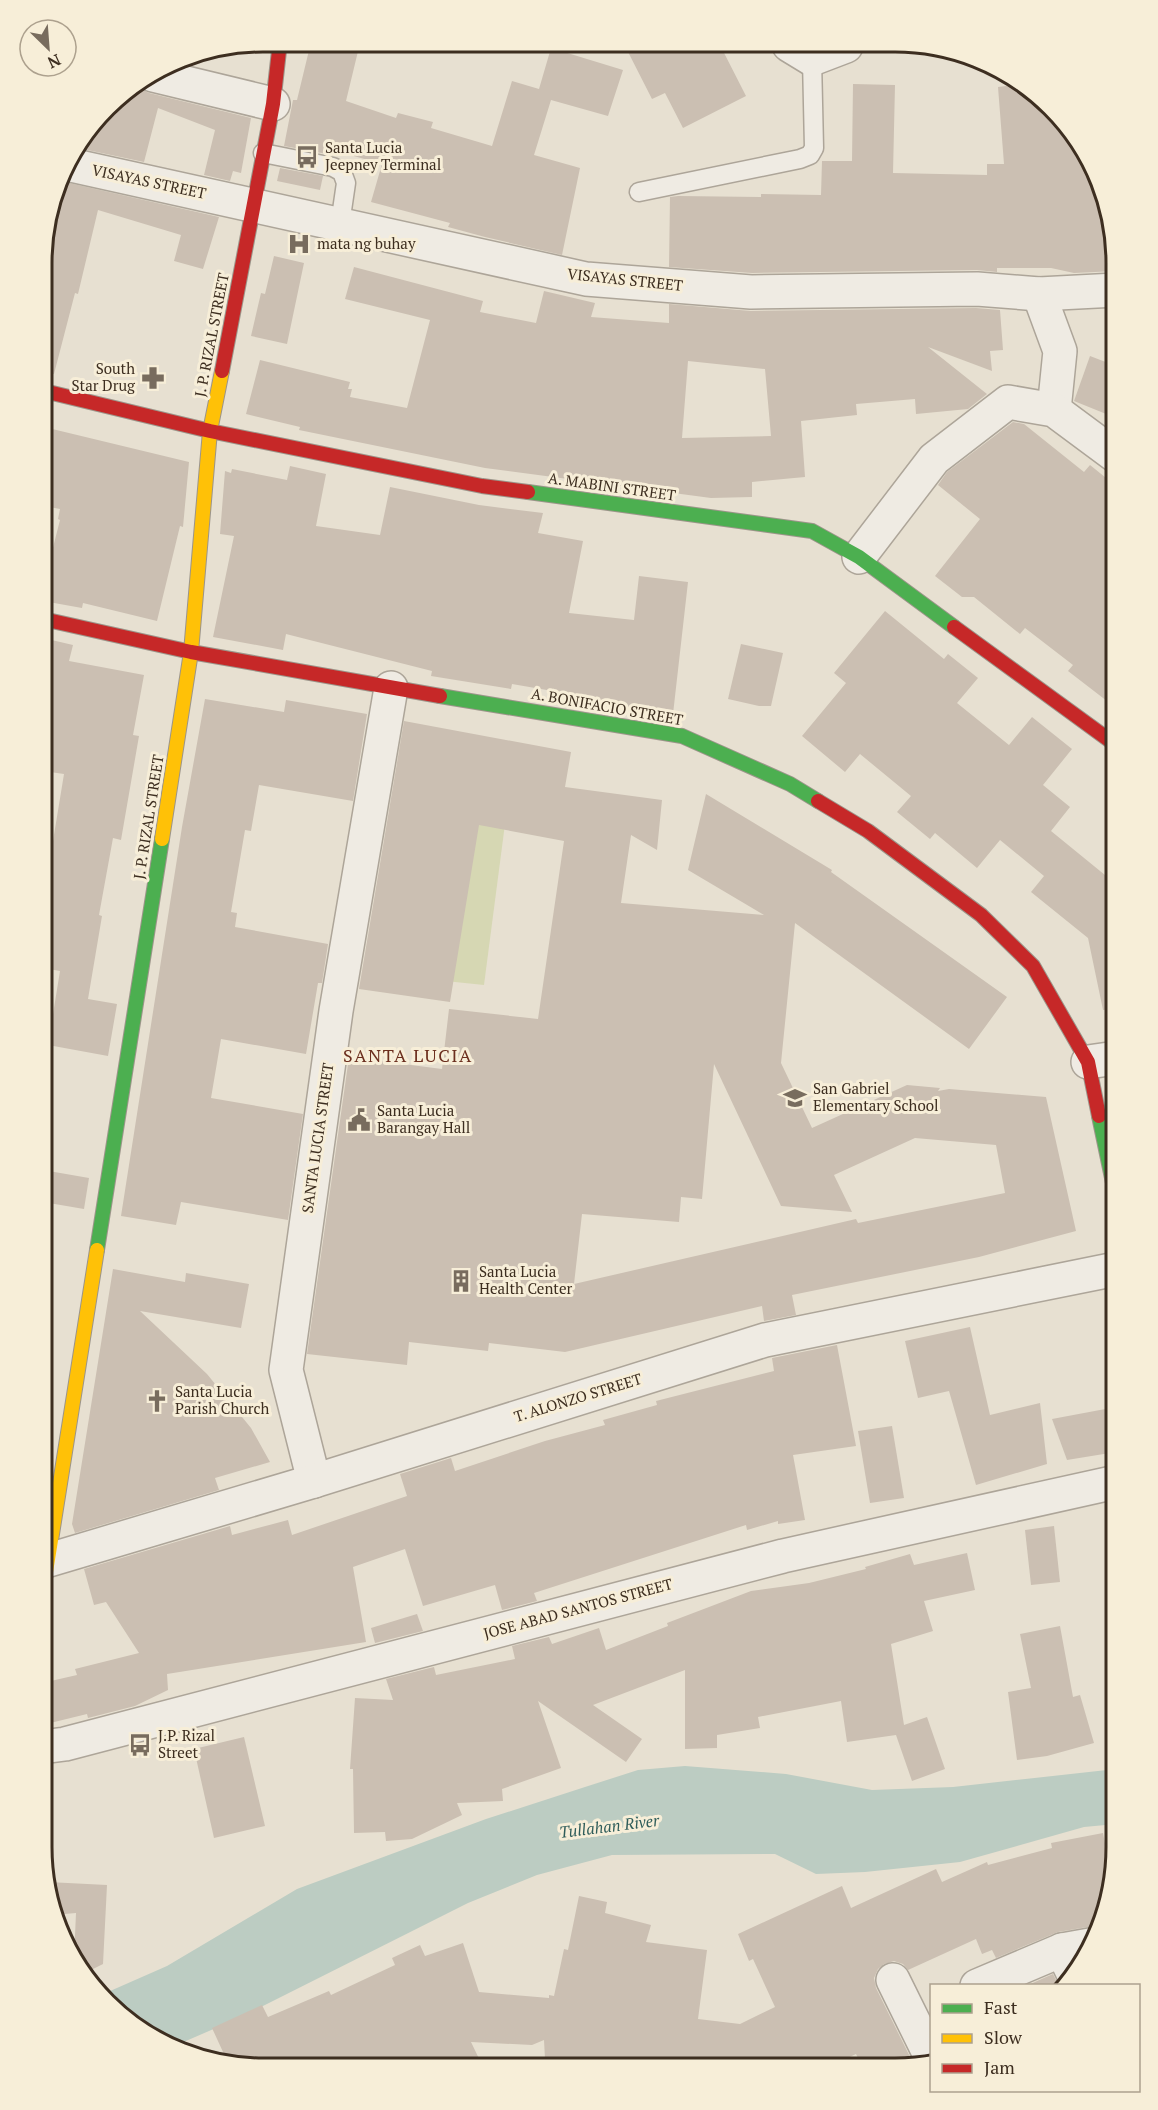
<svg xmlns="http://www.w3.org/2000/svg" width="1158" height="2110" font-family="'PT Serif',serif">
	<rect width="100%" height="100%" fill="#e7e0d1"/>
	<path fill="#d6d7b3" d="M 394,810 L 505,824 L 484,985 L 368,973 Z"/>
	<path fill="#bcccc2" d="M 685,1766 L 786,1774 L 872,1790 L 953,1787 L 1116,1769 L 1116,1824 L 1084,1827 L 960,1862 L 865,1872 L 816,1874 L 775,1854 L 612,1855 L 537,1875 L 468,1903 L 239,2018 L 172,2047 L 166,2045 L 118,2013 L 101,1995 L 167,1966 L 297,1889 L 486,1819 L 585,1787 L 638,1770 Z"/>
	<g fill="#cbbfb2" fill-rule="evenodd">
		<path d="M 311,42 L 360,43 L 346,101 L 396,118 L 398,113 L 433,122 L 431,128 L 492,146 L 512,81 L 539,89 L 551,48 L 623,70 L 608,116 L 551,100 L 534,155 L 580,168 L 562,255 L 485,237 L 448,227 L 450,223 L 371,202 L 382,164 L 329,149 L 327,154 L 284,146 L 293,100 L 297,100 Z"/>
		<path d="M 624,44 L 720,45 L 746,96 L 683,128 L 665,93 L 652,99 Z"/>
		<path d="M 137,84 L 141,89 L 149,93 L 251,118 L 241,173 L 233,171 L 230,181 L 204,175 L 215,130 L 158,108 L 144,162 L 78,148 L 117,97 Z"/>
		<path d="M 853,84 L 895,85 L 893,173 L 987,175 L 987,164 L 1004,164 L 998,87 L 1022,84 L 1040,97 L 1079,140 L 1104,192 L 1116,271 L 1074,273 L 1051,268 L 997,268 L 997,272 L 977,270 L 752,273 L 669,267 L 670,197 L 678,196 L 761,197 L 761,194 L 821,195 L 822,161 L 852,161 Z"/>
		<path d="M 280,168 L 323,176 L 320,190 L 277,181 Z"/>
		<path d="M 60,181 L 219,217 L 203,269 L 174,261 L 181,235 L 98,210 L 78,294 L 75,293 L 54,374 L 44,373 L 44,264 L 55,217 L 50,216 Z"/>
		<path d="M 274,256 L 304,263 L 287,344 L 251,336 L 261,293 L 265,294 Z"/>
		<path d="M 354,267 L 483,301 L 480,312 L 536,323 L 544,291 L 595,303 L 591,317 L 669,323 L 669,304 L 751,311 L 976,308 L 1000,310 L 1003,350 L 990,351 L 992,371 L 928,347 L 987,394 L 968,409 L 916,414 L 915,399 L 856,404 L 857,415 L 801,421 L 805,477 L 752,482 L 752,497 L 711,498 L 485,468 L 299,430 L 300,427 L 246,414 L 260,360 L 350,382 L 348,389 L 352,389 L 350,397 L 407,408 L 430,320 L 345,299 ZM 688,361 L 765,369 L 771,436 L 682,438 Z"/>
		<path d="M 1090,356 L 1116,366 L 1116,418 L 1074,401 Z"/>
		<path d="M 1013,422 L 1024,424 L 1084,472 L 1090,465 L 1116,486 L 1116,708 L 1068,671 L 1073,665 L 1025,628 L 1020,634 L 974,597 L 962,597 L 935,576 L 980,519 L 938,485 L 947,472 Z"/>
		<path d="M 44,427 L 189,462 L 183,527 L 180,526 L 157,621 L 83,603 L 82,608 L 43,601 L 43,587 L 60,520 L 58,519 L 60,509 L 44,506 Z"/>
		<path d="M 290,466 L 326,474 L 316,526 L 380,535 L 390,487 L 479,505 L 543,513 L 538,533 L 583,541 L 569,613 L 634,620 L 639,576 L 688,582 L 673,714 L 570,698 L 570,694 L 512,684 L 511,689 L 431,676 L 432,671 L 286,634 L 283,650 L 213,637 L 234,536 L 220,534 L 225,471 L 231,473 L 232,469 L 287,480 Z"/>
		<path d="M 885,611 L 944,659 L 948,654 L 978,678 L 957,703 L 1009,745 L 1032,717 L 1072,749 L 1043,785 L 1070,807 L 1051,831 L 1116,884 L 1116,1009 L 1103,1010 L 1088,938 L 1031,892 L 1044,876 L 1000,840 L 977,868 L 935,833 L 930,839 L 897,812 L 911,796 L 860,754 L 845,772 L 802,736 L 846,683 L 834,673 Z"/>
		<path d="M 43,638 L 73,645 L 69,661 L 144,675 L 133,735 L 139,736 L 121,840 L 113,838 L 99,915 L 102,916 L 88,999 L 117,1004 L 108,1056 L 48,1045 L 60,971 L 43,968 L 43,839 L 53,841 L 64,774 L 43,771 Z"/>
		<path d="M 741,644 L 783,653 L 771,706 L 759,706 L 728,699 Z"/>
		<path d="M 205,699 L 284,712 L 286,700 L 367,714 L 353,801 L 259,785 L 251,831 L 245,830 L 231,912 L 237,913 L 235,927 L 328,944 L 322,983 L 318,983 L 306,1054 L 221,1039 L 211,1098 L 303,1114 L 288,1220 L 181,1202 L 176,1225 L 121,1216 L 182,827 Z"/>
		<path d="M 404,721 L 571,752 L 565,787 L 662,800 L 657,850 L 631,835 L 621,903 L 764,915 L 688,870 L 706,794 L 832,870 L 831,872 L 1007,997 L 969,1049 L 795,923 L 781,1063 L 812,1128 L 907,1085 L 940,1088 L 938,1091 L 949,1089 L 1046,1097 L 1076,1231 L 979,1257 L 792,1295 L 796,1315 L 764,1321 L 762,1306 L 565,1352 L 489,1343 L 488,1351 L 409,1342 L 407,1365 L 307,1354 L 349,1057 L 442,1069 L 449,1009 L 538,1019 L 564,841 L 479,825 L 450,1002 L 359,989 ZM 714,1064 L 781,1206 L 852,1212 L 834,1175 L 915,1138 L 996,1145 L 1005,1193 L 858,1223 L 856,1219 L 574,1284 L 582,1214 L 679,1222 L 681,1197 L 702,1199 Z"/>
		<path d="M 43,1170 L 89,1178 L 84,1209 L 43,1202 Z"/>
		<path d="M 113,1269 L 185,1282 L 186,1273 L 249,1284 L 241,1328 L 140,1311 L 207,1374 L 251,1428 L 270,1462 L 215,1478 L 219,1490 L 75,1533 L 72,1524 Z"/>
		<path d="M 970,1327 L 990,1415 L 1040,1403 L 1047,1464 L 976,1485 L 949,1391 L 918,1398 L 905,1341 Z"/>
		<path d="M 837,1345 L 856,1446 L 793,1455 L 805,1520 L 778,1524 L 778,1521 L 747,1530 L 746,1525 L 534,1593 L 537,1601 L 502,1610 L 495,1585 L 423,1606 L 405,1549 L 353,1567 L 366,1642 L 167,1674 L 168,1690 L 135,1706 L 88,1718 L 87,1714 L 42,1725 L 42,1683 L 77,1675 L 75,1669 L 139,1653 L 106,1602 L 94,1605 L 84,1569 L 230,1526 L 232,1535 L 288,1520 L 292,1535 L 407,1496 L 400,1474 L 451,1458 L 455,1471 L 545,1441 L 605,1425 L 603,1420 L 657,1405 L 656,1401 L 774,1371 L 772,1358 Z"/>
		<path d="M 1116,1407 L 1116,1452 L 1067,1460 L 1052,1419 Z"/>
		<path d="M 892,1426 L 904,1498 L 870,1503 L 858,1431 Z"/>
		<path d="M 1054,1526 L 1060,1582 L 1031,1585 L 1025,1530 Z"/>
		<path d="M 967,1553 L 975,1590 L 924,1601 L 933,1631 L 891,1644 L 904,1725 L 927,1717 L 945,1769 L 912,1781 L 896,1735 L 847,1742 L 841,1701 L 758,1717 L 760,1728 L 717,1735 L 717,1748 L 685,1749 L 685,1670 L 593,1705 L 642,1739 L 626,1762 L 538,1701 L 561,1768 L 502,1789 L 503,1801 L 457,1803 L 462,1815 L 412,1839 L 386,1841 L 385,1832 L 354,1833 L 353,1769 L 350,1769 L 355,1698 L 393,1700 L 386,1679 L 434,1667 L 436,1675 L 515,1659 L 512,1646 L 549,1637 L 552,1644 L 599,1628 L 606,1650 L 668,1626 L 667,1623 L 751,1591 L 809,1583 L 866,1569 L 865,1567 L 910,1554 L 914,1565 Z"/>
		<path d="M 417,1614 L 423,1631 L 375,1643 L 371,1628 Z"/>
		<path d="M 1060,1626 L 1073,1697 L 1080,1695 L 1094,1743 L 1047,1756 L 1017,1760 L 1008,1692 L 1031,1688 L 1020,1634 Z"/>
		<path d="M 244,1737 L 265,1826 L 214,1838 L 194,1749 Z"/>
		<path d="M 1103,1833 L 1112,1880 L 1104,1918 L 1099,1929 L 1087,1927 L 1058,1932 L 996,1958 L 992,1950 L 982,1954 L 976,1939 L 908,1970 L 903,1964 L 894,1961 L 884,1964 L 878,1969 L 874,1978 L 876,1988 L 914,2065 L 895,2068 L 863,2068 L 856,2054 L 826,2068 L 588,2067 L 590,2058 L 545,2059 L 544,2040 L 532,2045 L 471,2042 L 483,2067 L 234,2066 L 229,2065 L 212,2028 L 262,2005 L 268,2017 L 329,1991 L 331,1995 L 395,1965 L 392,1958 L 420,1945 L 425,1956 L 463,1943 L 479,1992 L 549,1998 L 549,1995 L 554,1996 L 564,1949 L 568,1950 L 579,1896 L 607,1902 L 605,1913 L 651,1925 L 646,1942 L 707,1950 L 698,2019 L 740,2024 L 775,2007 L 753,1959 L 749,1961 L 738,1934 L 842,1886 L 851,1908 L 936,1869 L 942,1882 L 987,1862 L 988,1865 L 1052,1848 L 1051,1843 Z"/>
		<path d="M 48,1882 L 107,1885 L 103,1964 L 83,1974 L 79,1970 L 74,1958 L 76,1913 L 53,1915 Z"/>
		<path d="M 1053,1974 L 1059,1986 L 1026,1986 Z"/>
	</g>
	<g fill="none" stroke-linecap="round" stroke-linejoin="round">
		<g stroke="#ada599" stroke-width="21">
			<g id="lane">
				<path d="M 263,153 L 333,167 L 342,172 L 346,183 L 340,224"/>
				<path d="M 639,192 L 800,159 L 810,155 L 814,148 L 812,59"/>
			</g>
		</g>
		<g stroke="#ada599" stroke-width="36">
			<g id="street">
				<path d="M 789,45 L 812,59 L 846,46"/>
				<path d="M 153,75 L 273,104"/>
				<path d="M 66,164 L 586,279 L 751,292 L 977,289 L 1039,294 L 1116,290"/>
				<path d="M 1039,294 L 1060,351 L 1054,410"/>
				<path d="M 859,557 L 934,459 L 1008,402 L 1054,410 L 1116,456"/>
				<path d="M 1088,1062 L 1116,1058"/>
				<path d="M 314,1481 L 286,1370 L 336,1011 L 391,688"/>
				<path d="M 49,1560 L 314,1481 L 765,1340 L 1116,1269"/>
				<path d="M 42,1747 L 65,1744 L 783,1556 L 1116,1482"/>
				<path d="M 1062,1950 L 1074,1975"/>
				<path d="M 893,1980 L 932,2059"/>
				<path d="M 977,1986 L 1062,1950 L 1090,1945"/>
			</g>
		</g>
		<g stroke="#9c958a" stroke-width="16">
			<g id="fast">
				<path d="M 528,492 L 812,531 L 859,557 L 954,627"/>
				<path d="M 440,696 L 682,736 L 790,784 L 818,801"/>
				<path d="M 1099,1116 L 1116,1197"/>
				<path d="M 97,1250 L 162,839"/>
			</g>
		</g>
		<g stroke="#9c958a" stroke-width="16">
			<g id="slow">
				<path d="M 162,839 L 191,652 L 210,431 L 222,371"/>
				<path d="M 42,1597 L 97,1250"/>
			</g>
		</g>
		<g stroke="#9c958a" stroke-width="16">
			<g id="jam">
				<path d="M 222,371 L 273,104 L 280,42"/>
				<path d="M 44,391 L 210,431 L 482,486 L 528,492"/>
				<path d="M 43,619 L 191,652 L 440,696"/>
				<path d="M 954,627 L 1116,745"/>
				<path d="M 818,801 L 868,831 L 981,915 L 1033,966 L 1088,1062 L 1099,1116"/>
			</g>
		</g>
		<use href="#lane" stroke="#efebe3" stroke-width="18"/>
		<use href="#street" stroke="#efebe3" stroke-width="33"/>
		<use href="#fast" stroke="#4caf50" stroke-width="14"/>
		<use href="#slow" stroke="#ffc107" stroke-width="14"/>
		<use href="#jam" stroke="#c62828" stroke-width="14"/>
	</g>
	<defs>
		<g id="bus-bare" transform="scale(1.8)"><path d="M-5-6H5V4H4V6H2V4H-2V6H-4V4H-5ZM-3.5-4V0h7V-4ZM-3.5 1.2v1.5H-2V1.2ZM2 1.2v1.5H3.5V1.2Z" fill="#786c5e" stroke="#f7eed8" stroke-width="2.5" paint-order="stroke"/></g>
		<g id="hospital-bare" transform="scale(1.8)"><path d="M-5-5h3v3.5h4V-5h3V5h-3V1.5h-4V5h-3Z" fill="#786c5e" stroke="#f7eed8" stroke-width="2.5" paint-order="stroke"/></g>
		<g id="pharmacy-bare" transform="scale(1.8)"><path d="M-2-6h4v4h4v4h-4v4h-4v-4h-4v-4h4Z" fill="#786c5e" stroke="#f7eed8" stroke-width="2.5" paint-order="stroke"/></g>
		<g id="school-bare" transform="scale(1.8)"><path d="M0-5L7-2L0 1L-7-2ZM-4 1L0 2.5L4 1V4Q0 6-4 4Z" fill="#786c5e" stroke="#f7eed8" stroke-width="2.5" paint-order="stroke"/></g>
		<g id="civic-bare" transform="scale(1.8)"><path d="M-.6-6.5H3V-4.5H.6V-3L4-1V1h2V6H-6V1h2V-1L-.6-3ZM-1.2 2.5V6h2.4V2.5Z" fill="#786c5e" stroke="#f7eed8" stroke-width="2.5" paint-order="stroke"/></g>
		<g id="building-bare" transform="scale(1.8)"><path d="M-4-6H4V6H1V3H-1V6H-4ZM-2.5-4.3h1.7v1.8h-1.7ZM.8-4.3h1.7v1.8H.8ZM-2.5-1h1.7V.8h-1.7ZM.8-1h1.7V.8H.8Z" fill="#786c5e" stroke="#f7eed8" stroke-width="2.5" paint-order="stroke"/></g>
		<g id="church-bare" transform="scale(1.8)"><path d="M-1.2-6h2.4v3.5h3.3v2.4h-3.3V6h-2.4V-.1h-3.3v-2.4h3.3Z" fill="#786c5e" stroke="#f7eed8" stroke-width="2.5" paint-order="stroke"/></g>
	</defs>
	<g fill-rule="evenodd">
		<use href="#bus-bare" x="307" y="157"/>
		<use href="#hospital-bare" x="299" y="244"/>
		<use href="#pharmacy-bare" x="153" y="378"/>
		<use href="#school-bare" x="795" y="1098"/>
		<use href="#civic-bare" x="359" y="1120"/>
		<use href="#building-bare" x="461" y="1281"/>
		<use href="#church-bare" x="157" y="1401"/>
		<use href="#bus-bare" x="140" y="1745"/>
	</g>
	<g text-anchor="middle" stroke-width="6" stroke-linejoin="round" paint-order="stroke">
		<g font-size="15" fill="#3d2e20" stroke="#f7eed8" text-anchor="start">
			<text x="325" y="153">Santa Lucia<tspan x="325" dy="17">Jeepney Terminal</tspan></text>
			<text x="317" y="249">mata ng buhay</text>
			<text x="135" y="374" text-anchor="end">South<tspan x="135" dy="17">Star Drug</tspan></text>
			<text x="813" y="1094">San Gabriel<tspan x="813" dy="17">Elementary School</tspan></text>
			<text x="377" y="1116">Santa Lucia<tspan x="377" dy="17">Barangay Hall</tspan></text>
			<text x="479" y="1277">Santa Lucia<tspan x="479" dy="17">Health Center</tspan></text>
			<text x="175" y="1397">Santa Lucia<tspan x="175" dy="17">Parish Church</tspan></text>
			<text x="158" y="1741">J.P. Rizal<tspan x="158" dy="17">Street</tspan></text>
		</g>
		<g font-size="15" fill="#3d2e20" stroke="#f7eed8">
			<text transform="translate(149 182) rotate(12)" y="5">VISAYAS STREET</text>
			<text transform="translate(625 280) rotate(6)" y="5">VISAYAS STREET</text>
			<text transform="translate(212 335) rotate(-79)" y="5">J. P. RIZAL STREET</text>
			<text transform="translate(612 487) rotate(8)" y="5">A. MABINI STREET</text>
			<text transform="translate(607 707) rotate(10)" y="5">A. BONIFACIO STREET</text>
			<text transform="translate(149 817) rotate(-81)" y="5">J. P. RIZAL STREET</text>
			<text transform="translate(318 1138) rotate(-82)" y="5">SANTA LUCIA STREET</text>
			<text transform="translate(578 1398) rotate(-17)" y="5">T. ALONZO STREET</text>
			<text transform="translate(578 1609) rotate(-15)" y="5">JOSE ABAD SANTOS STREET</text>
		</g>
		<g font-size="16" font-style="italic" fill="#2f5d5a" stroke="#f7eed8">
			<text transform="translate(609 1826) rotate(-7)" y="6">Tullahan River</text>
		</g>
		<g font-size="18" letter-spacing="1.5" fill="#6b2e1e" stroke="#f7eed8">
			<text x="408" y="1062">SANTA LUCIA</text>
		</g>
	</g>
	<path d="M0 0H1158V2110H0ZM263 52H895A211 211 0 0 1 1106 263V1847A211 211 0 0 1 895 2058H263A211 211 0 0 1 52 1847V263A211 211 0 0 1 263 52Z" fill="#f7eed8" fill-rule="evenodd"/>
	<path fill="none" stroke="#3d2e20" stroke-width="3" d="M263 52H895A211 211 0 0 1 1106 263V1847A211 211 0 0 1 895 2058H263A211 211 0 0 1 52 1847V263A211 211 0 0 1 263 52Z"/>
	<rect x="930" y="1984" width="210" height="108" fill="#f7eed8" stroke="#ada18e" stroke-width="1.5"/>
	<rect x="942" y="2004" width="30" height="9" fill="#4caf50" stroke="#ada18e" stroke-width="1.5"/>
	<text x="984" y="2014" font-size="18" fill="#3d2e20">Fast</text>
	<rect x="942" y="2034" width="30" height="9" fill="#ffc107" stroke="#ada18e" stroke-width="1.5"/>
	<text x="984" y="2044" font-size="18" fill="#3d2e20">Slow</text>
	<rect x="942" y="2064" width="30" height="9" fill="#c62828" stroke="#ada18e" stroke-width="1.5"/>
	<text x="984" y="2074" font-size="18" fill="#3d2e20">Jam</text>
	<g transform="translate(48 48) rotate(155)"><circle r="28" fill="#f7eed8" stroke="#ada18e" stroke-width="1.5"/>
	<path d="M0-4.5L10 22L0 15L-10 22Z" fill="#786c5e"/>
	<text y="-9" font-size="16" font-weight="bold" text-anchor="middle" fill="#3d2e20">N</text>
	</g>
</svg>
